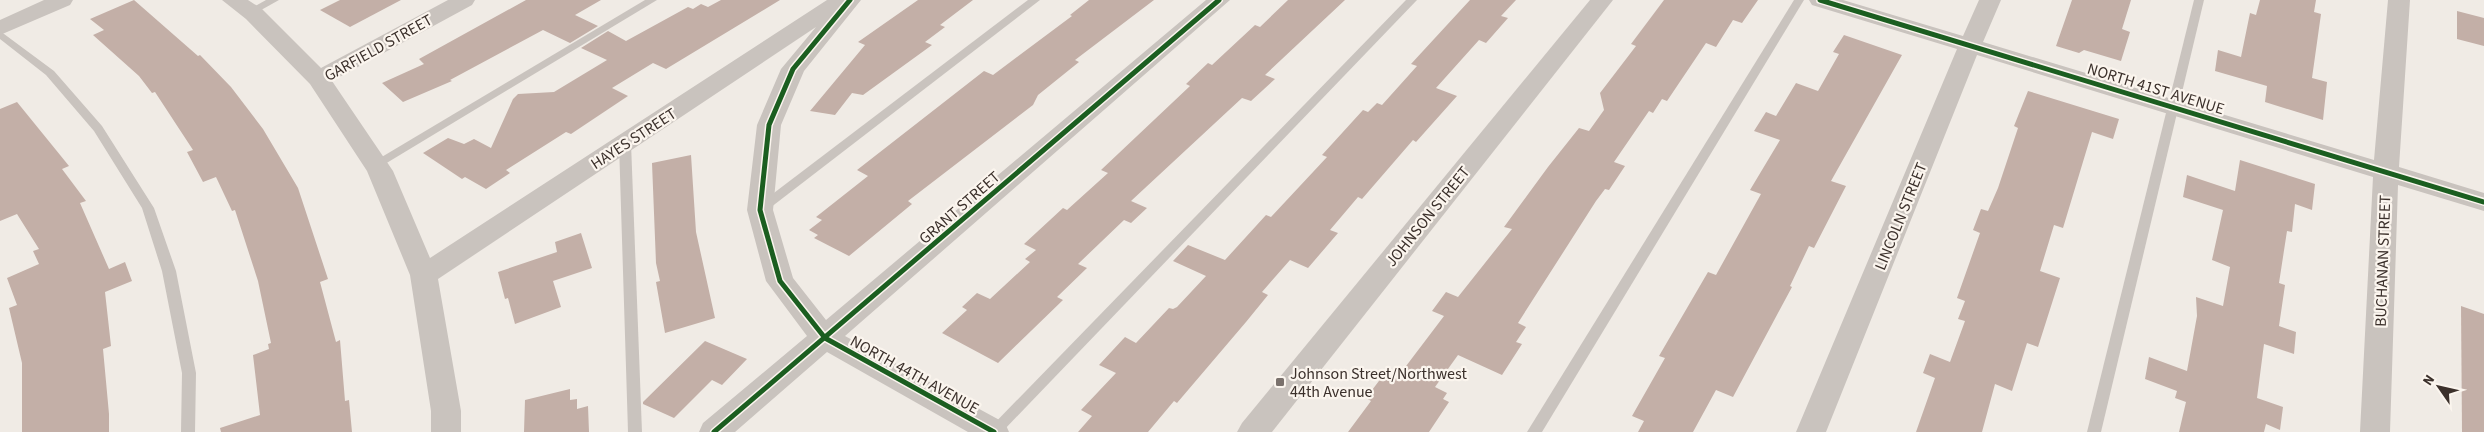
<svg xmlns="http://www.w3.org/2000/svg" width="2484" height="432" font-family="'Source Sans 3',sans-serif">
	<rect width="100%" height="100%" fill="#f0ebe5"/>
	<g fill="#c3afa7">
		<path d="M 134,0 L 198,56 L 200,55 L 231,87 L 263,129 L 298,188 L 328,279 L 320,282 L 336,342 L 340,340 L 345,401 L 349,400 L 352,432 L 221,432 L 220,428 L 260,415 L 253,355 L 269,349 L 268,344 L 271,343 L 258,281 L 235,210 L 232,211 L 216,177 L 203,182 L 187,152 L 193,150 L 155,92 L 152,93 L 139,76 L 93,35 L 104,30 L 90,19 Z"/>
		<path d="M 340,0 L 401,0 L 350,27 L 320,10 Z"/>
		<path d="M 526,0 L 601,0 L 575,15 L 598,26 L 570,43 L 543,30 L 450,80 L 452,81 L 403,102 L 382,83 L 424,64 L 419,59 Z"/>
		<path d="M 721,0 L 780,0 L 666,69 L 653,63 L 612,88 L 628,96 L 571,134 L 566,132 L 506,170 L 510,173 L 486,189 L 465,177 L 462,179 L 423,153 L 448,138 L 464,144 L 474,139 L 491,148 L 513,99 L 518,94 L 554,92 L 607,60 L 581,48 L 608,31 L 626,41 L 688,7 L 693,9 L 701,4 L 708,7 Z"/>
		<path d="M 918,0 L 973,0 L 940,25 L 945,27 L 925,42 L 932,45 L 863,95 L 852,93 L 835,115 L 810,111 L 865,45 L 858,42 Z"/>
		<path d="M 1089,0 L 1154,0 L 1075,60 L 1079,62 L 1038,95 L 1033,105 L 908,201 L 912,204 L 849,256 L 814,238 L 818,235 L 809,230 L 822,220 L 816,217 L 868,176 L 857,170 L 984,71 L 993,75 L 1072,16 L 1070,15 Z"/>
		<path d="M 1288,0 L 1345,0 L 1265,75 L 1275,79 L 1251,101 L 1242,98 L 1131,201 L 1147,208 L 1131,223 L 1124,220 L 1078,264 L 1087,268 L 1057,297 L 1063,300 L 998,363 L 942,333 L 967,310 L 962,307 L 977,293 L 990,299 L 1030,262 L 1025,259 L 1036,250 L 1024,244 L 1063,208 L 1067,210 L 1108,173 L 1101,170 L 1190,86 L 1186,84 L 1208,63 L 1212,65 L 1255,25 L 1260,27 Z"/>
		<path d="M 1470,0 L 1516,0 L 1501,16 L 1508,18 L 1486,43 L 1479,40 L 1436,88 L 1457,96 L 1416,142 L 1413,140 L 1362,199 L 1358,197 L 1330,230 L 1338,233 L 1308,268 L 1290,260 L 1262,292 L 1268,295 L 1246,322 L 1177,403 L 1174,401 L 1148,432 L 1078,432 L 1092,416 L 1081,410 L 1116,373 L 1099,365 L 1125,337 L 1136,343 L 1169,308 L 1173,309 L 1177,307 L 1206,276 L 1173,261 L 1188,245 L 1225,260 L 1266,215 L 1271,217 L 1327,157 L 1322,155 L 1363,110 L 1368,112 L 1377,103 L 1382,105 L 1417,66 L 1411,64 Z"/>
		<path d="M 1664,0 L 1758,0 L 1742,23 L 1733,20 L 1716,47 L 1706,43 L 1667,101 L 1662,99 L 1653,113 L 1649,111 L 1614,162 L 1625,166 L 1609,190 L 1605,189 L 1596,201 L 1518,323 L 1526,327 L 1516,342 L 1522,344 L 1502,375 L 1458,355 L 1435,387 L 1447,393 L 1443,399 L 1449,402 L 1429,432 L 1348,432 L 1371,401 L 1366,398 L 1385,373 L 1397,378 L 1444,316 L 1432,311 L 1446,292 L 1458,297 L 1512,229 L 1504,227 L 1548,167 L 1579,128 L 1589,131 L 1604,110 L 1600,93 L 1636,46 L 1631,44 Z"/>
		<path d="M 2072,0 L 2131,0 L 2122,29 L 2130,32 L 2121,61 L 2084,50 L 2079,53 L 2056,46 Z"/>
		<path d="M 2260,0 L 2316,0 L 2314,12 L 2321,14 L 2312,78 L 2327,82 L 2323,120 L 2265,102 L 2267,86 L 2215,71 L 2218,50 L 2241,57 L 2250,13 L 2256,15 Z"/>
		<path d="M 2457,11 L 2484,18 L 2484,46 L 2457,39 Z"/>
		<path d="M 1844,35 L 1902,55 L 1831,181 L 1846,186 L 1831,215 L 1814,248 L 1809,246 L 1790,286 L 1792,287 L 1733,397 L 1716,390 L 1693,432 L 1638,432 L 1644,421 L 1632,416 L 1665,358 L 1659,356 L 1708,272 L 1716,275 L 1761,194 L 1750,190 L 1780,140 L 1754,131 L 1766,112 L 1776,116 L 1796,83 L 1818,91 L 1839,54 L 1833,52 Z"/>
		<path d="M 2028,91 L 2119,119 L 2113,139 L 2092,132 L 2063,228 L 2054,225 L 2040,271 L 2060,278 L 2038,347 L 2027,343 L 2012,391 L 1995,384 L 1982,432 L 1916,432 L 1935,378 L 1923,373 L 1930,354 L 1950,362 L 1965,321 L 1958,319 L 1965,301 L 1957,298 L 1980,233 L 1973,230 L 1981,209 L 1988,211 L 1998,188 L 2018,128 L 2014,126 Z"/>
		<path d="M 17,102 L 69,166 L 62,169 L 86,201 L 80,203 L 109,269 L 125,262 L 132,281 L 105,292 L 111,346 L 103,349 L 109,414 L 109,432 L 22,432 L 22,363 L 9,308 L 17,305 L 7,278 L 39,264 L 33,251 L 39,249 L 17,214 L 0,221 L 0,109 Z"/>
		<path d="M 691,155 L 696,232 L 715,318 L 665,333 L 656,282 L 660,281 L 656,263 L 652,163 Z"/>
		<path d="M 2240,160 L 2315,184 L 2312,210 L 2295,204 L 2292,232 L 2287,231 L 2279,283 L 2285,285 L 2279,326 L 2296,332 L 2294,354 L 2264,344 L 2257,398 L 2283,407 L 2280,430 L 2266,424 L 2264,432 L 2179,432 L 2186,402 L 2175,398 L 2177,391 L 2145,379 L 2149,357 L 2187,371 L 2197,316 L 2196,297 L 2223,306 L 2230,267 L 2212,260 L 2223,210 L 2183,197 L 2187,175 L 2235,191 Z"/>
		<path d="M 581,233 L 592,268 L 553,281 L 561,307 L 515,324 L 508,298 L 505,299 L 498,272 L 557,252 L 555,242 Z"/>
		<path d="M 2461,306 L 2484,314 L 2484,432 L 2462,432 Z"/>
		<path d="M 705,341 L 747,359 L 722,385 L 712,380 L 674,418 L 643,404 L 643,402 Z"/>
		<path d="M 570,389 L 570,400 L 577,399 L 577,409 L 588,406 L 589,432 L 524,432 L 525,400 Z"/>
	</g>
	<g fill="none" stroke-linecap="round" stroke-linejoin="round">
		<g fill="#c9c3be" fill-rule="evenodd">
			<path d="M 266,0 L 279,0 L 254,14 L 246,14 L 245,12 Z"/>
			<path d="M 645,0 L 657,0 L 380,167 L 372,167 L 370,164 Z"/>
			<path d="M 1028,0 L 1040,0 L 766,211 L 758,211 L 756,208 L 758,205 Z"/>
			<path d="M 1406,0 L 1417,0 L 1002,432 L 986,432 Z"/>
			<path d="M 1794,0 L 1804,0 L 1542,432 L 1527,432 Z"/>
			<path d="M 2194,0 L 2204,0 L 2101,432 L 2087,432 Z"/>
			<path d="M 0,31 L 54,71 L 102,126 L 154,208 L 176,271 L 196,373 L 195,432 L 181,432 L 182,373 L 162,271 L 142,208 L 94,131 L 46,75 L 0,39 Z"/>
			<path d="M 625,139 L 631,143 L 642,432 L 628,432 L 619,143 Z"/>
		</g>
		<g fill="#c9c3be" fill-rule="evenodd">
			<path d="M 44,0 L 73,0 L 70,5 L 0,35 L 0,20 Z"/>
			<path d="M 222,0 L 248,0 L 262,9 L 321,68 L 448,0 L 475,0 L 472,5 L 332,81 L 393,171 L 430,258 L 827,0 L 861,0 L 804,71 L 781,125 L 773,210 L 793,278 L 826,320 L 1206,0 L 1230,0 L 845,336 L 1005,423 L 1009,432 L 968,432 L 827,352 L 735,432 L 699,432 L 703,423 L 807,336 L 766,281 L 747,210 L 757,125 L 781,69 L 816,27 L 438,279 L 461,411 L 461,432 L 431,432 L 431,411 L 410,275 L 367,171 L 310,84 L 246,19 Z"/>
			<path d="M 1809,0 L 1843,0 L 1963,36 L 1979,0 L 2001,0 L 1983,42 L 2374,160 L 2388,0 L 2410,0 L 2399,167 L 2484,193 L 2484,211 L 2398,185 L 2390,432 L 2360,432 L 2373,177 L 1977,55 L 1826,432 L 1796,432 L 1957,49 L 1812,5 Z"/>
		</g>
		<path fill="#c9c3be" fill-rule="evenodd" d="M 1590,0 L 1613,0 L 1272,432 L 1237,432 L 1242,423 Z"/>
		<g stroke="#fbf5ee" stroke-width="8">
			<g id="cycleway">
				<path d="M 850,0 L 793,69 L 769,125 L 760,210 L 780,281 L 825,338 L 994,432"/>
				<path d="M 1820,0 L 2484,202"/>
				<path d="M 714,432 L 1219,0"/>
			</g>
		</g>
		<use href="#cycleway" stroke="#1b5e20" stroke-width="5"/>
	</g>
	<rect fill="#7a716c" stroke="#fbf5ee" stroke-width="2" x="1275" y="377" width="10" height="10" rx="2.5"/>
	<g text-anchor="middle" stroke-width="4.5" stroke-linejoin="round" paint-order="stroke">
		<g font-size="16" fill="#3b302b" stroke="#fbf5ee">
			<text transform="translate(378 47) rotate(-29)" y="6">GARFIELD STREET</text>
			<text transform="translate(2156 88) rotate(17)" y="6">NORTH 41ST AVENUE</text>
			<text transform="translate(633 138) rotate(-33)" y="6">HAYES STREET</text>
			<text transform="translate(959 207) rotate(-41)" y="6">GRANT STREET</text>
			<text transform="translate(1427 216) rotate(-51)" y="6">JOHNSON STREET</text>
			<text transform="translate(1900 216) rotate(-68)" y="6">LINCOLN STREET</text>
			<text transform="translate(2382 261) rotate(-88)" y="6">BUCHANAN STREET</text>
			<text transform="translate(915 374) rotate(29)" y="6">NORTH 44TH AVENUE</text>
		</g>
		<g font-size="16" fill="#3b302b" stroke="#fbf5ee" text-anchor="start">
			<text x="1290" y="379">Johnson Street/Northwest<tspan x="1290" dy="18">44th Avenue</tspan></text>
		</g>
	</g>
	<g transform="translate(2439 387) rotate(304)" stroke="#fbf5ee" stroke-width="4" paint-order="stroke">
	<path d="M0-4L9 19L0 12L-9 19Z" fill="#3b302b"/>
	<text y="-8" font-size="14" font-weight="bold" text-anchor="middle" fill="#3b302b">N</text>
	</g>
</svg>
